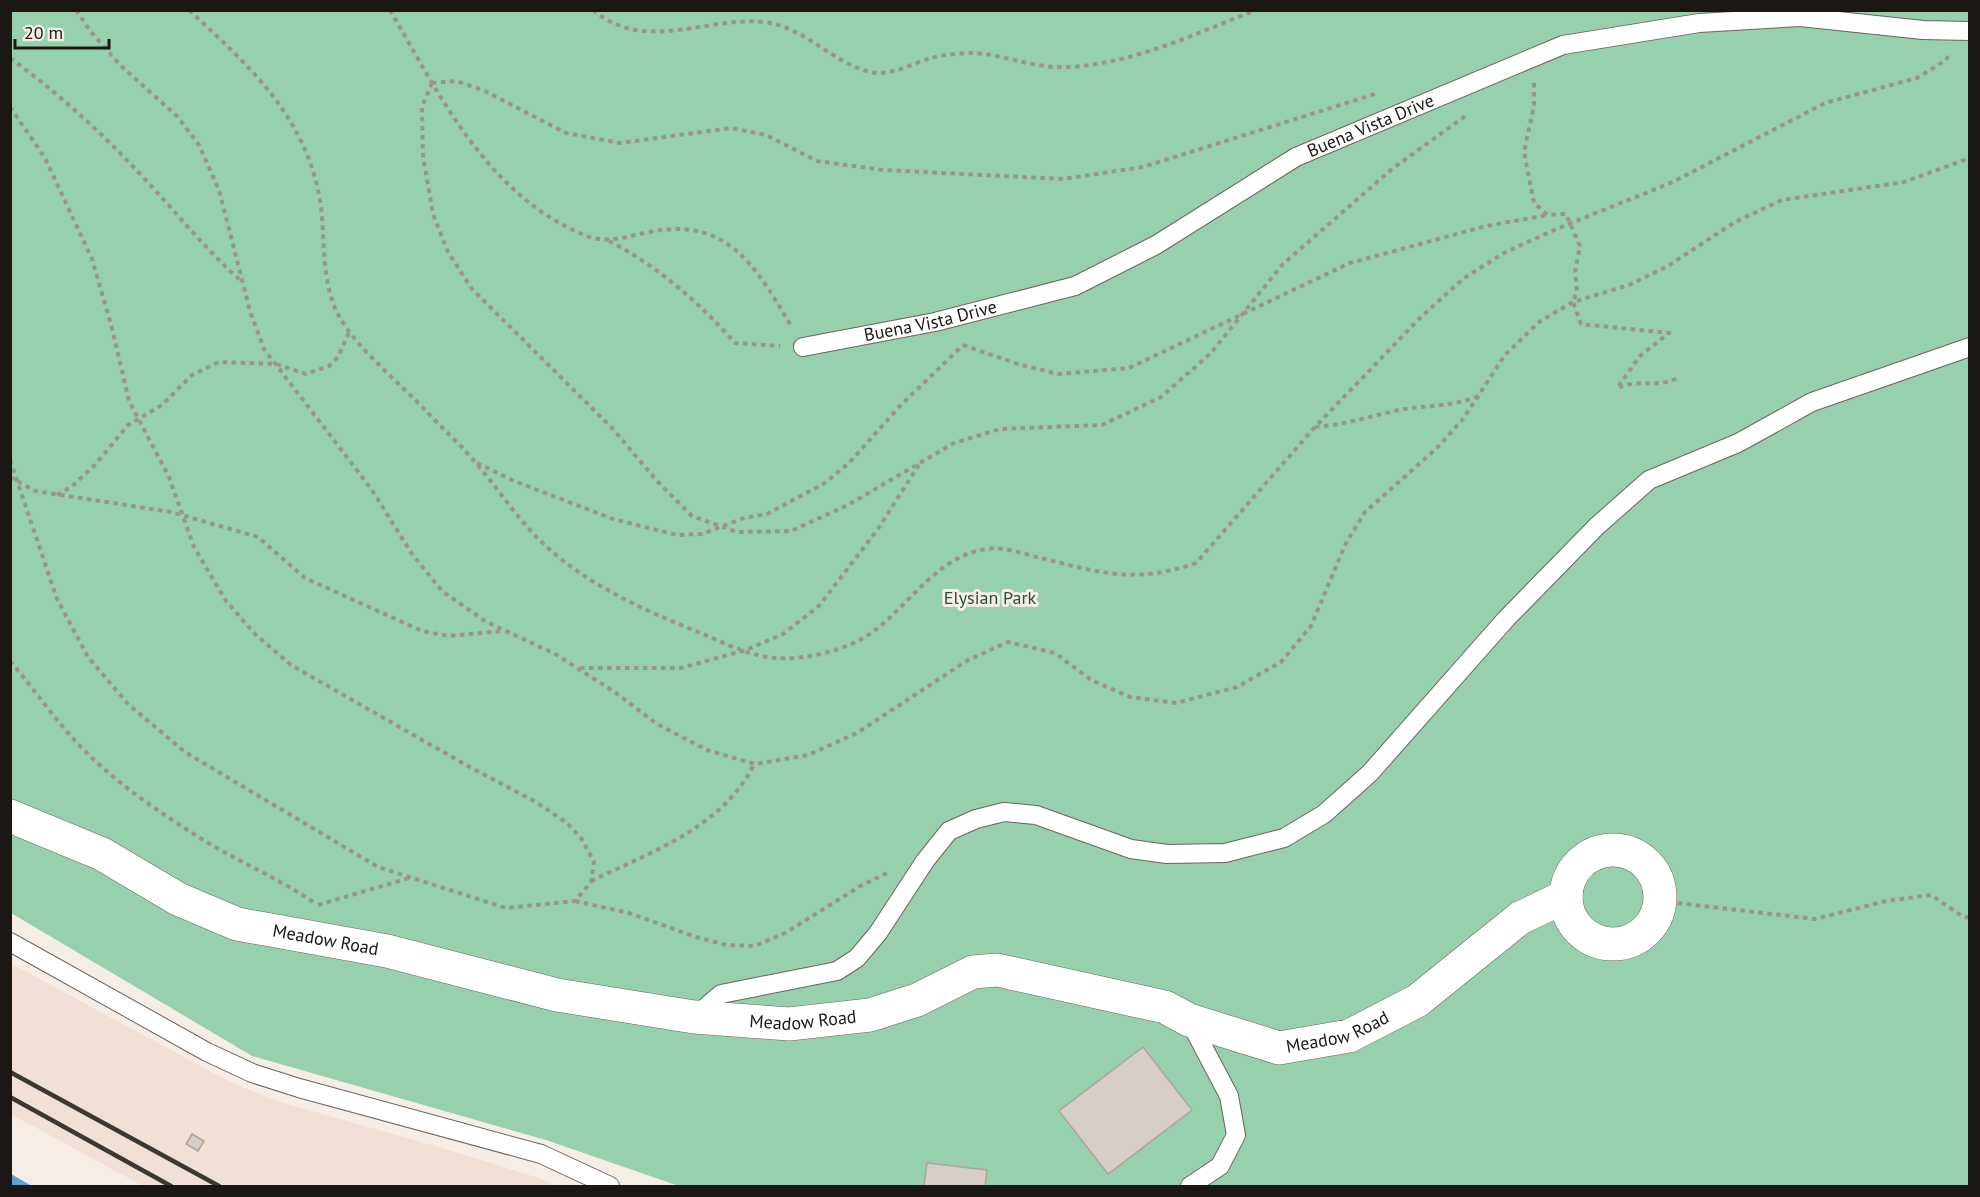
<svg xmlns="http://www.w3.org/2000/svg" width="1980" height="1197" font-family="'PT Sans',sans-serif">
	<rect width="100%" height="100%" fill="#f6ede7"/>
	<path fill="#f0e0d6" d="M 10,963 L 232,1083 L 277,1101 L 442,1148 L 539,1178 L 557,1186 L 143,1186 L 11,1114 Z"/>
	<path fill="#97d0ac" d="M 11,11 L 1969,11 L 1969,1186 L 679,1186 L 546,1140 L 252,1056 L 11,913 Z"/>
	<path fill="#5ea4d3" d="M 11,1174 L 32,1186 L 11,1186 Z"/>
	<g fill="#d6cdc8" stroke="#ada49f" stroke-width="1.5">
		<path d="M 1143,1047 L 1192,1110 L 1108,1174 L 1059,1111 Z"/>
		<path d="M 192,1134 L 204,1141 L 198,1151 L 186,1144 Z"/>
		<path d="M 927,1163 L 987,1170 L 985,1186 L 924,1186 Z"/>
	</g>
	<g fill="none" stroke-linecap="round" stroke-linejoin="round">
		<g stroke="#6b645f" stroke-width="20">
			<g id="lane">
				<path id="s1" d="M 803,347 L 935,322 L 1075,286 L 1156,245 L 1296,157 L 1563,45 L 1699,23 L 1800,17 L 1923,30 L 1970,31"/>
				<path d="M 10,942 L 207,1052 L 252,1073 L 299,1088 L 541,1154 L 610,1186"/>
				<path d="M 694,1017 L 721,994 L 837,971 L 857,958 L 878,933 L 925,861 L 949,831 L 976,819 L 1004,812 L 1036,815 L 1131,849 L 1167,854 L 1225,853 L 1284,838 L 1324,814 L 1370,773 L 1506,619 L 1597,526 L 1649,480 L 1738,443 L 1812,402 L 1970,347"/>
				<path d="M 1189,1020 L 1229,1096 L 1236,1135 L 1220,1166 L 1190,1186"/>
			</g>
		</g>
		<g stroke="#6b645f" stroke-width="34">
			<g id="street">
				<path id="s2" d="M 10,816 L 102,854 L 178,899 L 237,924 L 387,951 L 557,995 L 694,1017 L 789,1024 L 870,1015 L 917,1000 L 973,972 L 997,970 L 1165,1007 L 1189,1020 L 1279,1048 L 1349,1036 L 1417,1001 L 1520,918 L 1566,896"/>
				<circle cx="1613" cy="897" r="47"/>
			</g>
		</g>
		<g stroke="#9b9591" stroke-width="4" stroke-dasharray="4.5 4.5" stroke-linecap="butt">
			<path d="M 76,10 L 90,31 L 121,66 L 177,116 L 199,145 L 219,190 L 250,311 L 264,349 L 372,490 L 412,554 L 442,591 L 485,621 L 557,655 L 616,693 L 657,724 L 707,750 L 755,764 L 808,755 L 857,733 L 968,660 L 1008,642 L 1055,653 L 1091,680 L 1130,697 L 1176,703 L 1237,687 L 1281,662 L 1311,626 L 1345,545 L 1365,512 L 1437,448 L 1463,419 L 1505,355 L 1539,322 L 1573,302 L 1629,285 L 1668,266 L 1735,222 L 1782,200 L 1904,182 L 1970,158"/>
			<path d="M 189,10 C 249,66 305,115 320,200 C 326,238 320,282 339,316 C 356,348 402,385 428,413 C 444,430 461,445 476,463 C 500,491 520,523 548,548 C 590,586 646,611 698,632 C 722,642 751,657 777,658 C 802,660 836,652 858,641 C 903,618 931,557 986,549 C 1003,546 1024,554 1041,558 C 1100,573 1136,584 1196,563 L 1315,427 L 1421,317 L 1464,278 L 1504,253 L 1554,230 L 1673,182 L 1825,103 L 1917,78 L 1946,60 L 1948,56"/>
			<path d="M 390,10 C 440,96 489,198 587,236 C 608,244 628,236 649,232 C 728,216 756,267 791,326"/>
			<path d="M 593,10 C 645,54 706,16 764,22 C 805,27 831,62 870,72 C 890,77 913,63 931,58 C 943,55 960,53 972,53 C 1004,54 1037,70 1070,67 C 1135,63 1197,33 1256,10"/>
			<path d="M 10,58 C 58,93 100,131 141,175 C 175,211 205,249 242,282"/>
			<path d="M 432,83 L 422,107 L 423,156 L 433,214 L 448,252 L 472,289 L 612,428 L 657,481 L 692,516 L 737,532 L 791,531 L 848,505 L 954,443 L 1000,429 L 1102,425 L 1161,397 L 1210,354 L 1283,264 L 1392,169 L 1468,114"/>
			<path d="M 432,83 L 456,81 L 483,90 L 566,133 L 620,143 L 731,128 L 766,135 L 817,161 L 883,170 L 1063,179 L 1143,167 L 1375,94"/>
			<path d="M 1534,83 L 1534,106 L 1524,152 L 1534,203 L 1548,215 L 1566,214 L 1580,246 L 1575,272 L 1577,291 L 1573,302 L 1581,324 L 1669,333 L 1640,356 L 1617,388 C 1641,378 1653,389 1678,378"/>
			<path d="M 10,107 L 45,158 L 92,259 L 112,328 L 129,401 L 169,477 L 194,547 L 226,601 L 255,634 L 291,665 L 466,765 L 536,802 L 567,823 L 581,838 L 594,862 L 591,882 L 575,901 L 506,908 L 378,867 L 185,752 L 128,704 L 88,657 L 57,599 L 10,460"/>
			<path d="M 609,241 C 656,265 700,303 735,343 L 780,346"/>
			<path d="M 963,345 L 1018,364 L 1058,374 L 1129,368 L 1350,263 L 1486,226 L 1548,215"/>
			<path d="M 1315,427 C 1344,425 1371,416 1399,410 C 1426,405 1453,407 1478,396"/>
			<path d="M 477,463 L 514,481 L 613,519 L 677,535 L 702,534 L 744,518 L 767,514 L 825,483 L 849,463 L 900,406 L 963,345"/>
			<path d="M 10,477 L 35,491 L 171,512 L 258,537 L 305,578 L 422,631 L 448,636 L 503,631"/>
			<path d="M 57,495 L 71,487 L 95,465 L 128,425 L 162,405 L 192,375 L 219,362 L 276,364 L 306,374 L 329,366 L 338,357 L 350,330"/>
			<path d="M 10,661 C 36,691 59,726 87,753 C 119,785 159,812 197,836 C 236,861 279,878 316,904"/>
			<path d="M 580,668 L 681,668 L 746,650 L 783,634 L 819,606 L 878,529 L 920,463"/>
			<path d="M 591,881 C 651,852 724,827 754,764"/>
			<path d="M 575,901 L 629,913 L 696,937 L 726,945 L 755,946 L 785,933 L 862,885 L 887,873"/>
			<path d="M 1660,901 L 1815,919 L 1886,901 L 1931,895 L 1962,916 L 1970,918"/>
			<path d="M 318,905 L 409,878"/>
		</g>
		<use href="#lane" stroke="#fff" stroke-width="18"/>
		<use href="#street" stroke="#fff" stroke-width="33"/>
		<g stroke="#3c3835" stroke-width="4.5">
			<path d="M 10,1072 L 219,1186"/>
			<path d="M 10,1097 L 171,1186"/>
		</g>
	</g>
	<g text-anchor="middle" stroke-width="6" stroke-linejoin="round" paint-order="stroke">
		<g font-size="18" fill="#1a1715" stroke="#f6ede7">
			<text dy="6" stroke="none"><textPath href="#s1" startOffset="616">Buena Vista Drive</textPath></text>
			<text dy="6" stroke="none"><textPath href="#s1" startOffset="130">Buena Vista Drive</textPath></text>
			<text dy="6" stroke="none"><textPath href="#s2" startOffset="342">Meadow Road</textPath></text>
			<text dy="6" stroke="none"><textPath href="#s2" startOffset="828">Meadow Road</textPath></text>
			<text dy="6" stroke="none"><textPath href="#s2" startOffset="1386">Meadow Road</textPath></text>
		</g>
		<g font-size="18" fill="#1c5436" stroke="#f6ede7">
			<text x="990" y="604">Elysian Park</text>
		</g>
	</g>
	<rect width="1980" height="1197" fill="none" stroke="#1a1715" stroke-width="24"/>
	<path d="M15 39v9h94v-9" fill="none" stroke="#1a1715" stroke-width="3"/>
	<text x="24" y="39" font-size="18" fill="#1a1715" stroke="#f6ede7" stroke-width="4.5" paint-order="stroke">20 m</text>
</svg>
